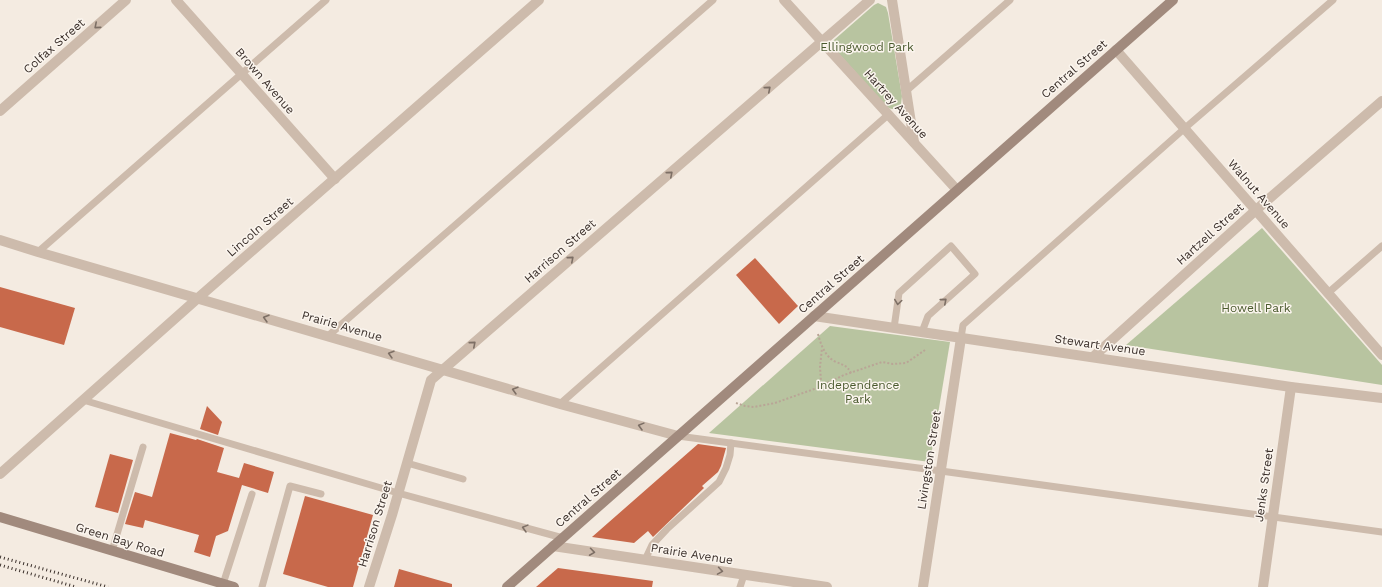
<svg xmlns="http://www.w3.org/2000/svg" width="1382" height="587" font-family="'Work Sans',sans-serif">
	<rect width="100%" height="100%" fill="#f4ebe1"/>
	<g fill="#b8c4a0">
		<path d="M 878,3 L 886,7 L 888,13 L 902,96 L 901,104 C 897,108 893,111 887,107 L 832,46 L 832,43 L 834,40 L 874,5 Z"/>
		<path d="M 1262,228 L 1382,365 L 1382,385 L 1126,345 Z"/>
		<path d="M 830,326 L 950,342 L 930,462 L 709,433 Z"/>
	</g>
	<g fill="#c8694b">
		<path d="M 755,258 L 798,306 L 779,324 L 736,275 Z"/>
		<path d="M 0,287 L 75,308 L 64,345 L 0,327 Z"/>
		<path d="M 207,406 L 222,422 L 218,435 L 200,429 Z"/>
		<path d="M 170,433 L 196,440 L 197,439 L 224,448 L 217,472 L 239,478 L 244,463 L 274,472 L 268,493 L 242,485 L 228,531 L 216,536 L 210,557 L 194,552 L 199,535 L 145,520 L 143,528 L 125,524 L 135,492 L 152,497 Z"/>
		<path d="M 698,444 L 726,448 L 721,466 L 718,472 L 702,486 L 704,488 L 653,537 L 648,531 L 634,543 L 592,537 Z"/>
		<path d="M 110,454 L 133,460 L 118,513 L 95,507 Z"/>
		<path d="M 305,496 L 373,515 L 353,587 L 328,587 L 283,574 Z"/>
		<path d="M 558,568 L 653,581 L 652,587 L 536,587 Z"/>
		<path d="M 399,569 L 452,584 L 452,587 L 394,587 Z"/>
	</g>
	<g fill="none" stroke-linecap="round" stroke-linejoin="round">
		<g stroke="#b9a596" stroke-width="2" stroke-dasharray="2 2" stroke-linecap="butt">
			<path d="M 818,334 C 821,345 825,357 836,362 C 843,365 847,365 851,373"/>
			<path d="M 818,387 L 821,381 L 820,367 L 822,348"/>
			<path d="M 736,403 L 745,406 L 754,407 L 775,403 L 817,388 L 844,375 L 882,362 L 893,364 L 906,363 L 925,350"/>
		</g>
		<g stroke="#cdbbac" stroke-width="7">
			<path d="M 906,91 L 1010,0"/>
			<path d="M 38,252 L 326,0"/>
			<path d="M 1328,293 L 1382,246"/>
			<path d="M 894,328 L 899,293 L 951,246 L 975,274 L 928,316 L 922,332"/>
			<path d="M 328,336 L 713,0"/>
			<path d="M 961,338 L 963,325 L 1185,128 L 1333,0"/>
			<path d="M 83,400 L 398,493 L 563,538"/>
			<path d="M 560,404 L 889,114"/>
			<path d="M 678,436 L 941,471 L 1382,532"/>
			<path d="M 407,463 L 463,479"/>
			<path d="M 112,551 L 143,447"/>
			<path d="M 645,560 L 652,545 L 667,529 L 719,482 L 726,468 L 730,455 L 731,443"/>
			<path d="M 223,584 L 252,494"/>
			<path d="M 262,587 L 290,486 L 321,494"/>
			<path d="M 740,587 L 744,575"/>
		</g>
		<g stroke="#cdbbac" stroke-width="10">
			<path d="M 176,0 L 335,179"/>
			<path d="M 784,0 L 957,190"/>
			<path d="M 892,0 L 914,142"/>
			<path d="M 1116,50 L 1382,355"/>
			<path d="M 0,111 L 126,0"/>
			<path d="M 0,240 L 38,252 L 560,404 L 678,436"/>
			<path d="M 814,316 L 1291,387 L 1382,398"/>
			<path d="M 1093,357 L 1256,210 L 1382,101"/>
			<path d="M 0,474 L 198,298 L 539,0"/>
			<path d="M 553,546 L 827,587"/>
			<path d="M 369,587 L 392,515 L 431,380 L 870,0"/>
			<path d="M 923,587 L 961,338"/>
			<path d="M 1263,587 L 1291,387"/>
		</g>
		<g stroke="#a18a7d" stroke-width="10">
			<path d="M 0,517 L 234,587"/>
			<path d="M 507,587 L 1173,0"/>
		</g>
		<g stroke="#3b302b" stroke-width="3" stroke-dasharray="1 3" stroke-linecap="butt">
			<path d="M 0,557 L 108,587"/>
			<path d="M 0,565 L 76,587"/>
		</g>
	</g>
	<defs><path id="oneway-chevron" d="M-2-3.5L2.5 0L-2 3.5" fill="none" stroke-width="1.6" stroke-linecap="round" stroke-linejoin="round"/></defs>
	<g stroke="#7d6f65">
		<use href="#oneway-chevron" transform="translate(97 26) rotate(139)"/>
		<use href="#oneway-chevron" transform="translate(768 89) rotate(-41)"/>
		<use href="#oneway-chevron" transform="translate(670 174) rotate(-41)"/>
		<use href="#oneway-chevron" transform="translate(571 259) rotate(-41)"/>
		<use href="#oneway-chevron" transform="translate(944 301) rotate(-41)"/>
		<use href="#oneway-chevron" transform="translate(898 302) rotate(98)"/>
		<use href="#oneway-chevron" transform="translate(266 318) rotate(-164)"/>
		<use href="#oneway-chevron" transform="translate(473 344) rotate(-41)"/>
		<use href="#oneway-chevron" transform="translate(391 354) rotate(-164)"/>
		<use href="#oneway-chevron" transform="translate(515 390) rotate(-164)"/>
		<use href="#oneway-chevron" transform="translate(641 426) rotate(-165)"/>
		<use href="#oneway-chevron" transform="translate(525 528) rotate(-165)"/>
		<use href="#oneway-chevron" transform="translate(592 552) rotate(8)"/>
		<use href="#oneway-chevron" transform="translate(720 571) rotate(9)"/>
	</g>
	<g text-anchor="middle" stroke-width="3" stroke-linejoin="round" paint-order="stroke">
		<g font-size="12" fill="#3b302b" stroke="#fbf5ee">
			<text transform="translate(54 46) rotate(-41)" y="4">Colfax Street</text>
			<text transform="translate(1074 69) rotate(-41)" y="4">Central Street</text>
			<text transform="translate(265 81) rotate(49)" y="4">Brown Avenue</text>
			<text transform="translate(896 104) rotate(48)" y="4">Hartrey Avenue</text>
			<text transform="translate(1259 194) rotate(49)" y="4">Walnut Avenue</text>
			<text transform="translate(260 227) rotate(-41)" y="4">Lincoln Street</text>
			<text transform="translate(1210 234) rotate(-42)" y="4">Hartzell Street</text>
			<text transform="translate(560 251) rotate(-41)" y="4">Harrison Street</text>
			<text transform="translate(831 284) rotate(-41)" y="4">Central Street</text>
			<text transform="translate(342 326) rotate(16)" y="4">Prairie Avenue</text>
			<text transform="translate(1100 345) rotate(8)" y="4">Stewart Avenue</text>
			<text transform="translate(929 460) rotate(-81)" y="4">Livingston Street</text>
			<text transform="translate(1264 485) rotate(-82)" y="4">Jenks Street</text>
			<text transform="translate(588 498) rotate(-41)" y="4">Central Street</text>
			<text transform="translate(375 524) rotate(-73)" y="4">Harrison Street</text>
			<text transform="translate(120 540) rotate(17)" y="4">Green Bay Road</text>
			<text transform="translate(692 554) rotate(9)" y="4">Prairie Avenue</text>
		</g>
		<g font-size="12" fill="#4a5a2e" stroke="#fbf5ee">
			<text x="867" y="51">Ellingwood Park</text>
			<text x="1256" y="312">Howell Park</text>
			<text x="858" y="389">Independence<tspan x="858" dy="14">Park</tspan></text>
		</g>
	</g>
</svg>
